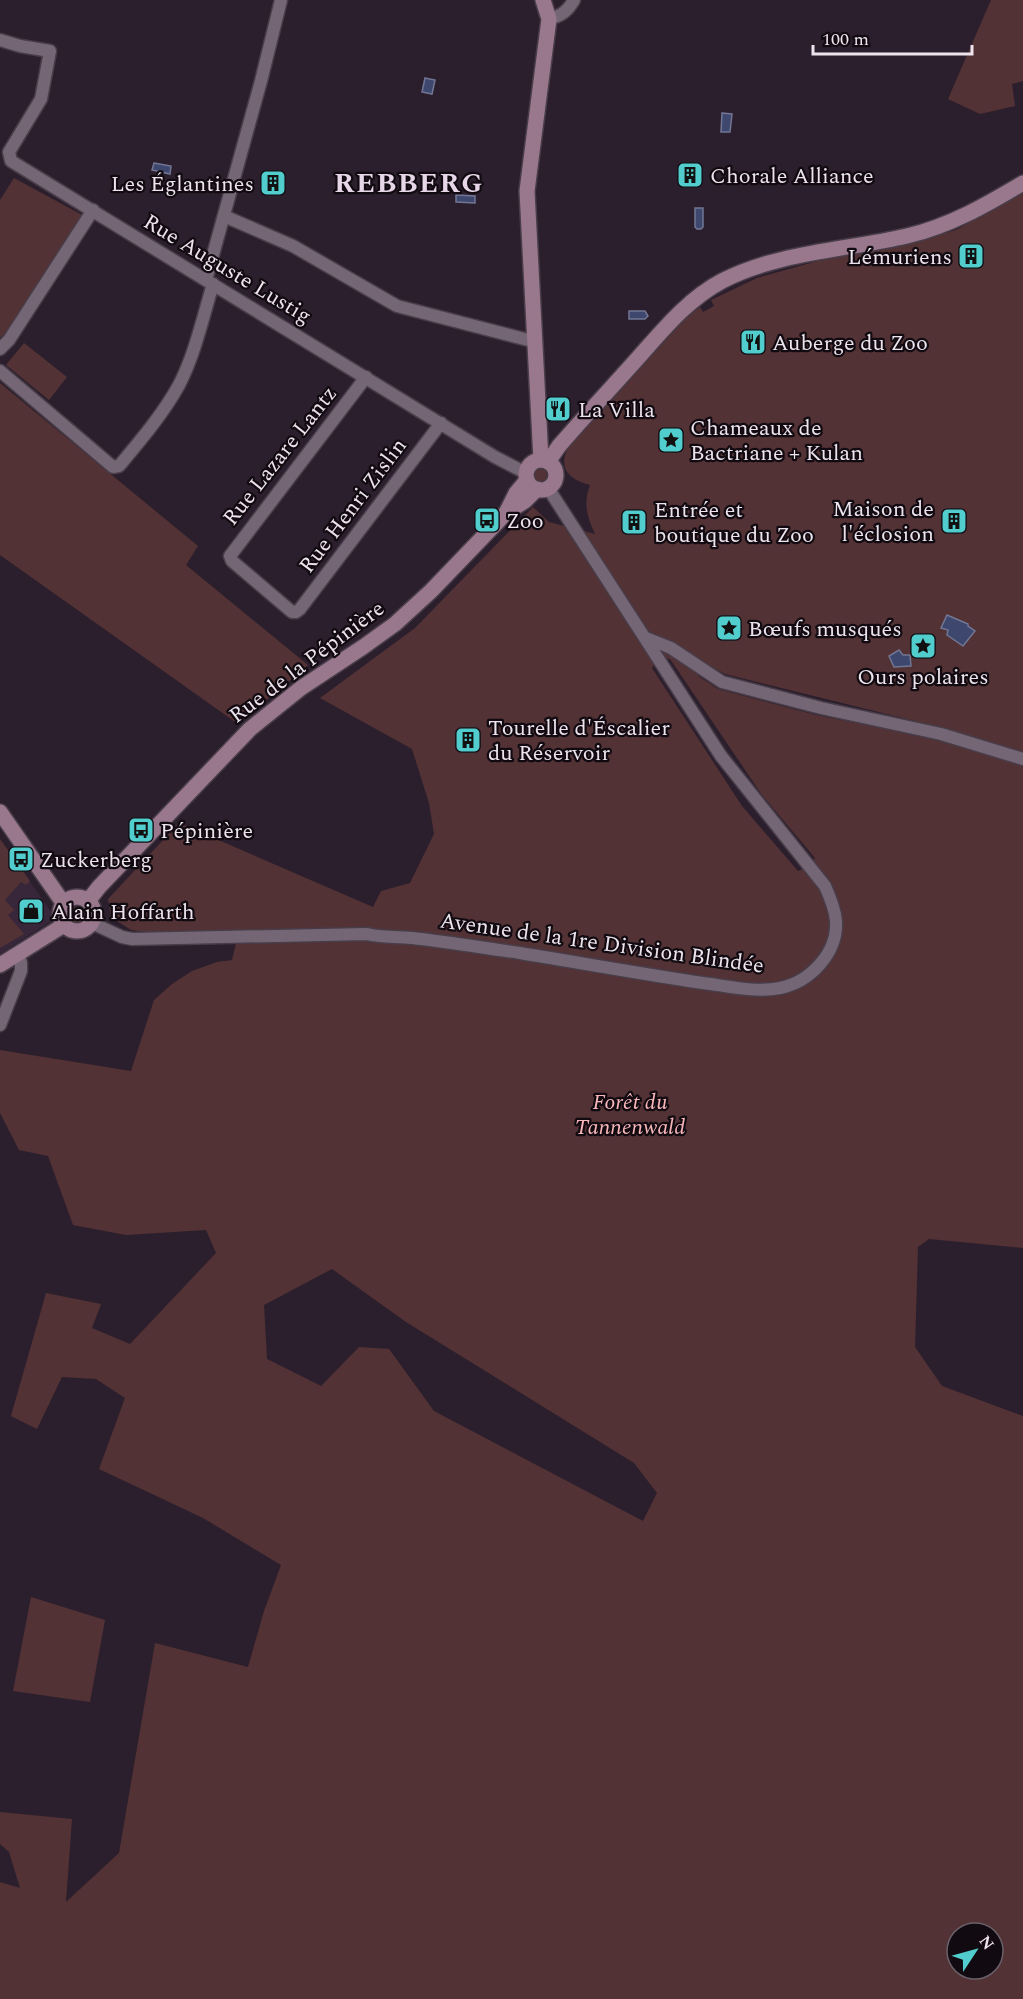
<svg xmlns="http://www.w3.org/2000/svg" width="1023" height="1999" font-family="Spectral,serif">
	<rect width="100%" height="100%" fill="#2c1f2d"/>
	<path fill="#38273a" d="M 0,839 L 52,913 L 52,920 L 0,954 Z"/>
	<g fill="#523234" fill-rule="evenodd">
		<path d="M 991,0 L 1023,0 L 1023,81 L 1012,84 L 1015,106 L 980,114 L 948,99 Z"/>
		<path d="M 14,178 L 84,216 L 10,329 L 0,338 L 0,200 Z"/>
		<path d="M 1023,192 L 1023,1248 L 929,1239 L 918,1247 L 915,1347 L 942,1386 L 1023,1416 L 1023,1999 L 0,1999 L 0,1882 L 20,1888 L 9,1852 L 0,1844 L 0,1812 L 72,1819 L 66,1902 L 119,1853 L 155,1643 L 248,1667 L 264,1611 L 281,1565 L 203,1518 L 99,1469 L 125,1398 L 96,1379 L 62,1377 L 37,1429 L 11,1416 L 46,1293 L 101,1304 L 92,1328 L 130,1344 L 216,1253 L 206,1230 L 126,1235 L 73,1225 L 48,1156 L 19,1150 L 0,1113 L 0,1050 L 131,1071 L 154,1000 L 172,984 L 192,971 L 217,962 L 232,960 L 236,943 L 131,930 L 111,917 L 108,899 L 179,823 L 373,907 L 381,891 L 410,883 L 434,834 L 429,803 L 412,749 L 320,698 L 415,628 L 533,507 L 549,522 L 595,534 C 587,517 583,503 590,485 C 571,480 557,469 568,448 L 686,318 L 700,307 L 703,312 L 714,306 L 711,300 L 757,278 L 821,260 L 896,246 L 956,230 ZM 658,658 L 670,659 L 762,795 L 815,858 L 809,866 L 798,871 L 742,806 L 652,668 ZM 707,664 L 725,674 L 915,721 L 976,739 L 978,745 L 973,751 L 937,739 L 816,715 L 718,689 L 698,676 L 701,668 ZM 332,1269 L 406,1322 L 634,1463 L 657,1493 L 643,1521 L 434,1411 L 389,1349 L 359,1347 L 321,1386 L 267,1359 L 264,1305 ZM 957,1933 L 993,1933 L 993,1969 L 957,1969 Z"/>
		<path d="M 24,343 L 67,377 L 49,400 L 6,365 Z"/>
		<path d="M 0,383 L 198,546 L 186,565 L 308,665 L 238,724 L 0,555 Z"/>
		<circle cx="540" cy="475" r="7"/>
		<path d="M 0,839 L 30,881 L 26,885 L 21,882 L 5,900 L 14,910 L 8,915 L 24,934 L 0,948 Z"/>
		<circle cx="77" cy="915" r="8"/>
		<path d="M 31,1597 L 105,1620 L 90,1702 L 13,1691 Z"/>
	</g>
	<g fill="#3e486e" stroke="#727694" stroke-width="1.5">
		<path d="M 425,78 L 435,80 L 432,94 L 422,92 Z"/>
		<path d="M 722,113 L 732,114 L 730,132 L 721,132 Z"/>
		<path d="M 154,163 L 171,166 L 170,174 L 152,170 Z"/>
		<path d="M 456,195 L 475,196 L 475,203 L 456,202 Z"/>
		<path d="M 695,208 L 703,208 L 703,227 L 701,229 L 697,229 L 695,227 Z"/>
		<path d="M 629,311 L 645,311 L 648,316 L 645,319 L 629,319 Z"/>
		<path d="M 947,615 L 968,624 L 968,626 L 975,631 L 963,646 L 947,635 L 948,630 L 941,628 Z"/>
		<path d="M 899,650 L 903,655 L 910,655 L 911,666 L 894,667 L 889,656 Z"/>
	</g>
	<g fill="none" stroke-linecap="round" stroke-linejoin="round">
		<g stroke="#483d49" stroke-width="15">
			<g id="street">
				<path d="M 549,19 C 561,16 568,11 574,0"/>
				<path d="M 0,40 L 20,46 L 50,51 L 41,99 L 9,152 L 11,161 L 495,457 L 526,473"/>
				<path d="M 224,216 L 293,246 L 397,306 L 536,342"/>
				<path d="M 206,280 L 261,81 L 281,0"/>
				<path d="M 0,349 L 9,340 L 93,210"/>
				<path d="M 0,371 L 113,467 L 119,466 C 140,441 163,414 179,385 C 195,354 203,317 213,284"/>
				<path d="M 366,377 L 230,556 L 232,561 L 292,612 L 296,612 L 300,609 L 441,423"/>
				<path d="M 646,638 L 671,648 L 722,682 L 821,708 L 941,734 L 1023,759"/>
				<path d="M 92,923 L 122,937 L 132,939 L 367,934 C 382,938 396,936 412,938 C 448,942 484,948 520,953 C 581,963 642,974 703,983 C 728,986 755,993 780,988 C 810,982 838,953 836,921 C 835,909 830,897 825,886 L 721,756 L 548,488"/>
				<path d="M 0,1025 L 21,971 L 21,963 L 18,954"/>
			</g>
		</g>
		<g stroke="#483d49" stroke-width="18">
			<g id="secondary">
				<path d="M 541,460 L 527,191 L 549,19 L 543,0"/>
				<circle cx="541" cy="475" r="15"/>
				<path d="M 548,462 L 559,446 C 585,416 612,387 638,358 C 663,330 688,299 722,281 C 778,252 847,250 907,236 C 950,226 986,205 1023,183"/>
				<path d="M 506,513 L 516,493 L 527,480"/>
				<path d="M 0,812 L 64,904"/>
				<circle cx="77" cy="914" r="17"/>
				<path d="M 88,901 L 99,887 L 250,729 L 301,688 L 363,647 L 395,624 L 431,591 L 506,513 L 525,501 L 537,489"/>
				<path d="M 0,965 L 64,925"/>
			</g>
		</g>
		<use href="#street" stroke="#756676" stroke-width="12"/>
		<use href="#secondary" stroke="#99778d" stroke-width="15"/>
	</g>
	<defs>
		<g id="building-square" transform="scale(1.35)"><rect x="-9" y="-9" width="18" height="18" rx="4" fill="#52cdcd" stroke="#110b11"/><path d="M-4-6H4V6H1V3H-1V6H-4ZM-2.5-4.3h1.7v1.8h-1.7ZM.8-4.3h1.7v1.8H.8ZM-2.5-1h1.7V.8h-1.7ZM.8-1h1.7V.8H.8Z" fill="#111"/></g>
		<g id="restaurant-square" transform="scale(1.35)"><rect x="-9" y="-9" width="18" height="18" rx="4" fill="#52cdcd" stroke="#110b11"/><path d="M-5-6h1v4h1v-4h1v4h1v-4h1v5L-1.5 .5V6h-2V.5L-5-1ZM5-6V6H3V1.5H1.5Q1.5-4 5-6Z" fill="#111"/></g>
		<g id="sight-square" transform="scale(1.35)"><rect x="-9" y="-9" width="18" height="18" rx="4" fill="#52cdcd" stroke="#110b11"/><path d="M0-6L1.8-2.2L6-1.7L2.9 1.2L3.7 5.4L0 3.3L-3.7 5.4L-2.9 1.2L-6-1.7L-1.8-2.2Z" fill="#111"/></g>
		<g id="bus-square" transform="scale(1.35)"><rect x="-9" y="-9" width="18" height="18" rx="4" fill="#52cdcd" stroke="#110b11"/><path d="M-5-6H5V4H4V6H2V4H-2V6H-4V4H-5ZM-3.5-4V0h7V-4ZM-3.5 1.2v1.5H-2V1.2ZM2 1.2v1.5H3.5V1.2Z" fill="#111"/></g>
		<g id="shop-square" transform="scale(1.35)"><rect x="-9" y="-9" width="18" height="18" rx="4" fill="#52cdcd" stroke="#110b11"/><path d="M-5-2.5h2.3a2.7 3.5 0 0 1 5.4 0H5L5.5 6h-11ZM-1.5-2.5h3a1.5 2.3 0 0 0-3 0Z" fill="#111"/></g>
	</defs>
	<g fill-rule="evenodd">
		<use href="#building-square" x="690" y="175"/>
		<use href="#building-square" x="273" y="183"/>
		<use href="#building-square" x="971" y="256"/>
		<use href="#restaurant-square" x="753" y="342"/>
		<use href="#restaurant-square" x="558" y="409"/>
		<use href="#sight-square" x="671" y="440"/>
		<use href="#bus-square" x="487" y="520"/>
		<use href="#building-square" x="954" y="521"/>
		<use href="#building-square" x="634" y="522"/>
		<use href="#sight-square" x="729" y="628"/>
		<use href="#sight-square" x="923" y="646"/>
		<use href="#building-square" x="468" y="740"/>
		<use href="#bus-square" x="141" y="830"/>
		<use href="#bus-square" x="21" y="859"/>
		<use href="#shop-square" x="31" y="911"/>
	</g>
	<g text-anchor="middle" stroke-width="4.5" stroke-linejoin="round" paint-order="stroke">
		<g font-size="22" fill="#ece3ec" stroke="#110b11" text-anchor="start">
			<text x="710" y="183">Chorale Alliance</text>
			<text x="254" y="191" text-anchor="end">Les Églantines</text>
			<text x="952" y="264" text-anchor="end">Lémuriens</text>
			<text x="772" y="350">Auberge du Zoo</text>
			<text x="578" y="417">La Villa</text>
			<text x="690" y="435">Chameaux de<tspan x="690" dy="25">Bactriane + Kulan</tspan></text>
			<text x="934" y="516" text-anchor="end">Maison de<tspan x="934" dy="25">l'éclosion</tspan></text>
			<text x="654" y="517">Entrée et<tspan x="654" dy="25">boutique du Zoo</tspan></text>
			<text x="506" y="528">Zoo</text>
			<text x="748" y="636">Bœufs musqués</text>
			<text x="923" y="684" text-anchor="middle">Ours polaires</text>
			<text x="488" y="735">Tourelle d'Éscalier<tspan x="488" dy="25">du Réservoir</tspan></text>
			<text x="160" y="838">Pépinière</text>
			<text x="40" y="867">Zuckerberg</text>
			<text x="51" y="919">Alain Hoffarth</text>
		</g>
		<g font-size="22" fill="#ece3ec" stroke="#110b11">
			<text transform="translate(228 268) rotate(31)" y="8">Rue Auguste Lustig</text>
			<text transform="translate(279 455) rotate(-52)" y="8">Rue Lazare Lantz</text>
			<text transform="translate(352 505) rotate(-53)" y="8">Rue Henri Zislin</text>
			<text transform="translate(306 661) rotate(-37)" y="8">Rue de la Pépinière</text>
			<text transform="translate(602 942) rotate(8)" y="8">Avenue de la 1re Division Blindée</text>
		</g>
		<g font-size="22" font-style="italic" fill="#f9b7ba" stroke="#110b11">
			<text x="630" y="1109">Forêt du<tspan x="630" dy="25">Tannenwald</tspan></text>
		</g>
		<g font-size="28" font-weight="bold" letter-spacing="1.5" fill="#e7d6e8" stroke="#110b11">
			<text x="409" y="192">REBBERG</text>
		</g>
	</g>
	<g transform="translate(975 1951) rotate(54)"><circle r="28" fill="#110b11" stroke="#696169" stroke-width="1.5"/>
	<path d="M0-4.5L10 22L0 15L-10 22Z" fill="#52cdcd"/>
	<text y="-9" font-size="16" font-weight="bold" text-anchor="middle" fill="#ece3ec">N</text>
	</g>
	<path d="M813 45v9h159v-9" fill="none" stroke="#ece3ec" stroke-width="3"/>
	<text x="822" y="45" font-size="18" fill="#ece3ec" stroke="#110b11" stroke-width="4.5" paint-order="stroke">100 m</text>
</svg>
